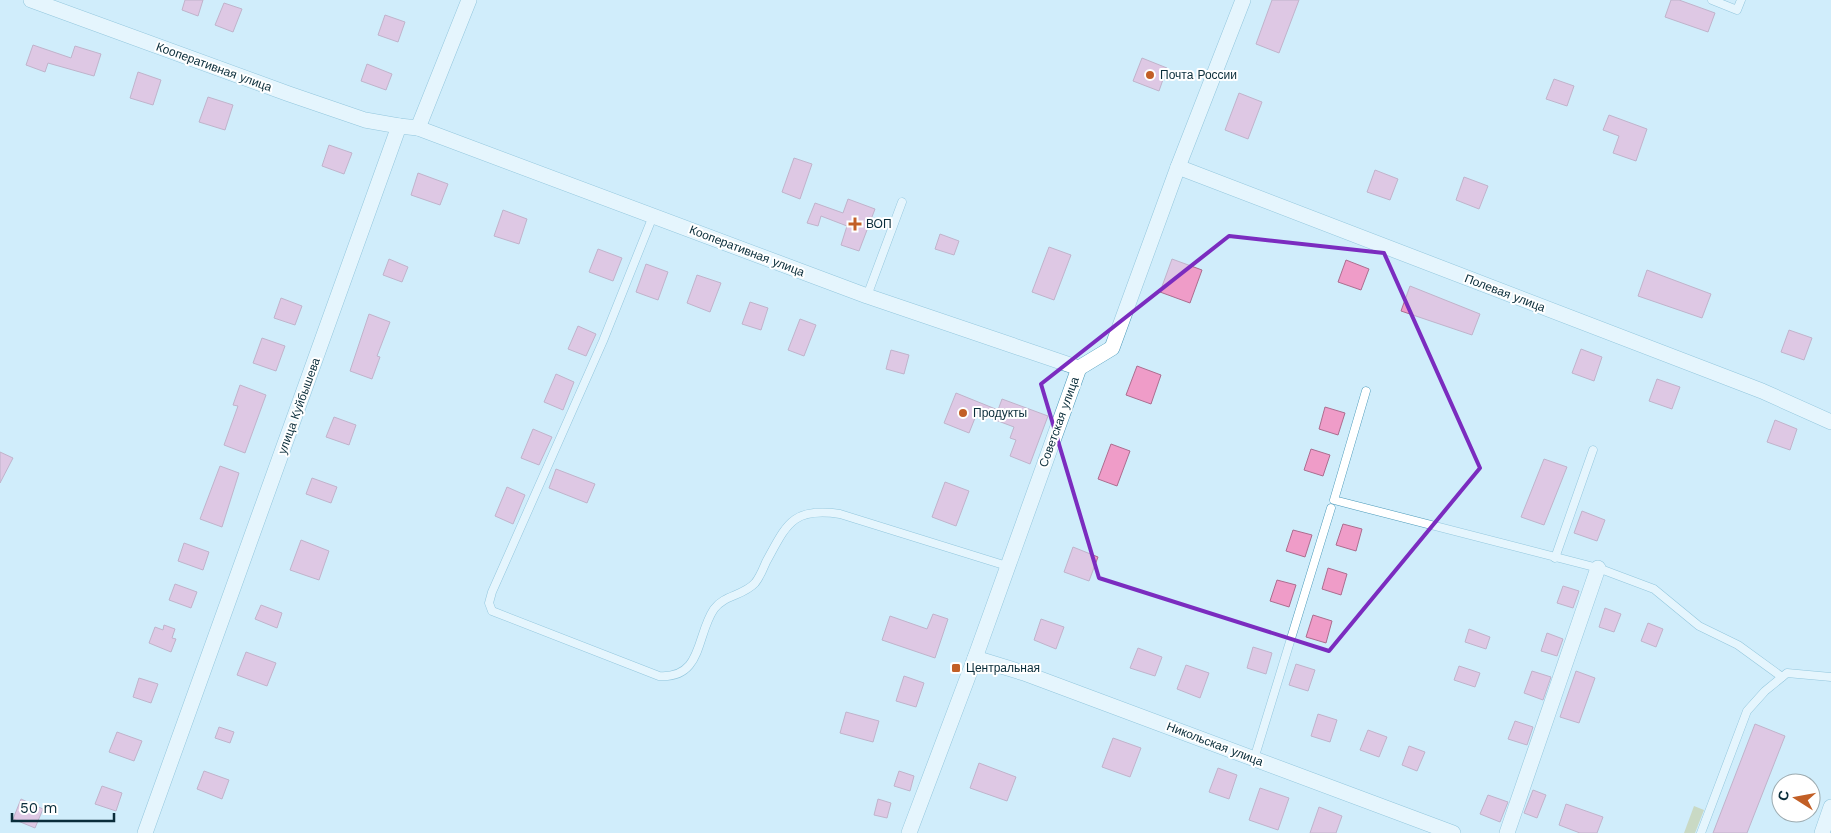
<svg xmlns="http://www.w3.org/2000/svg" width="1831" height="833" font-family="'Work Sans',sans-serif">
	<rect width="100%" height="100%" fill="#d0edfb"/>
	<path fill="#c2c080" d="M 1694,806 L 1704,810 L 1695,833 L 1684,833 Z"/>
	<g fill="#ef9cc8" stroke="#ac6d8f">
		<path d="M 185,0 L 203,0 L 198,16 L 182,10 Z"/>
		<path d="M 1272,0 L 1299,0 L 1279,53 L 1256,44 Z"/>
		<path d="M 1671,0 L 1679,0 L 1715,13 L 1708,32 L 1665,17 Z"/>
		<path d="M 224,3 L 242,9 L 233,32 L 215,25 Z"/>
		<path d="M 385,15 L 405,22 L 398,42 L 378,35 Z"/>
		<path d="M 33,45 L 71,58 L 75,46 L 101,54 L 94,76 L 48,63 L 45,72 L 26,65 Z"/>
		<path d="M 1142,58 L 1167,68 L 1159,91 L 1133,81 Z"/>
		<path d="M 367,64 L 392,74 L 386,90 L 361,81 Z"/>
		<path d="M 138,72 L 161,80 L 153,105 L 130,98 Z"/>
		<path d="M 1554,79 L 1574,86 L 1567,106 L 1546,99 Z"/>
		<path d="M 1239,93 L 1262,102 L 1248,139 L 1225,130 Z"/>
		<path d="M 208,97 L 233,105 L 225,130 L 199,122 Z"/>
		<path d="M 1609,115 L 1647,129 L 1636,161 L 1613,153 L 1619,136 L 1603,130 Z"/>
		<path d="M 329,145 L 352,153 L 344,174 L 322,166 Z"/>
		<path d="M 794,158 L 812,164 L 800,199 L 782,192 Z"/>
		<path d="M 1375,170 L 1398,179 L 1390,200 L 1367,192 Z"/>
		<path d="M 418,173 L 448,184 L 440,205 L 411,195 Z"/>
		<path d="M 1464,177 L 1488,186 L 1479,209 L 1456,200 Z"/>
		<path d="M 848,199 L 875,209 L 859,251 L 841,245 L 847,226 L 821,216 L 818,226 L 807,223 L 815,203 L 843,213 Z"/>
		<path d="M 503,210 L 527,219 L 519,244 L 494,236 Z"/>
		<path d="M 940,234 L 959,241 L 954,255 L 935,249 Z"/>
		<path d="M 1049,247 L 1071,255 L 1054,300 L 1032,292 Z"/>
		<path d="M 598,249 L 622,258 L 613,281 L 589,272 Z"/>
		<path d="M 389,259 L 408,267 L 402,282 L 383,275 Z"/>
		<path d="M 1172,259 L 1202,270 L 1190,303 L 1160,292 Z"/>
		<path d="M 1346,260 L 1369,269 L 1361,290 L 1338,282 Z"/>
		<path d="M 646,264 L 668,272 L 658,300 L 636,292 Z"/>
		<path d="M 1647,270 L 1711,294 L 1702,318 L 1638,296 Z"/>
		<path d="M 697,275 L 721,283 L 710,312 L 687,303 Z"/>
		<path d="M 1410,286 L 1480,314 L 1472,335 L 1401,311 Z"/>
		<path d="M 281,298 L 302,306 L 295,325 L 274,318 Z"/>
		<path d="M 750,302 L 768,308 L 761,330 L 742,324 Z"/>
		<path d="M 369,314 L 390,322 L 377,356 L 380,357 L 372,379 L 350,371 Z"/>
		<path d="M 800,319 L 816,325 L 804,356 L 788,350 Z"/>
		<path d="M 578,326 L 596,334 L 586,356 L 568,349 Z"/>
		<path d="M 1789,330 L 1812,338 L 1804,360 L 1781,352 Z"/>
		<path d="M 262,338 L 285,346 L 276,371 L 253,363 Z"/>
		<path d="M 1581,349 L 1602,357 L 1594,381 L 1572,373 Z"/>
		<path d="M 891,350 L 909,355 L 904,374 L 886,369 Z"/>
		<path d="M 1137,366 L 1161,375 L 1151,404 L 1126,395 Z"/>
		<path d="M 556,374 L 574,382 L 563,410 L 544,402 Z"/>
		<path d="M 1657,379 L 1680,387 L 1672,409 L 1649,401 Z"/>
		<path d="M 240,385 L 266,395 L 245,453 L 224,445 L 238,406 L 233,405 Z"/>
		<path d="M 956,393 L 998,410 L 1002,399 L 1048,416 L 1030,464 L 1010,456 L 1016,440 L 1010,438 L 1014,427 L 977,413 L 969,433 L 944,423 Z"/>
		<path d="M 1325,407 L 1345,413 L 1338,435 L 1319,429 Z"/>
		<path d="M 334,417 L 356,425 L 349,445 L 326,437 Z"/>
		<path d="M 1775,420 L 1797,429 L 1790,450 L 1767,442 Z"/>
		<path d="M 533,429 L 552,437 L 539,465 L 521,458 Z"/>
		<path d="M 1111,444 L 1130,451 L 1117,486 L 1098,479 Z"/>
		<path d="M 1311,449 L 1330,455 L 1323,476 L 1304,470 Z"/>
		<path d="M 0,452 L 13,458 L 0,483 Z"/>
		<path d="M 1544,459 L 1567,467 L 1544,525 L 1521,517 Z"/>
		<path d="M 220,466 L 239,473 L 222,527 L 200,519 Z"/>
		<path d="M 556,469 L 595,484 L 587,503 L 549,488 Z"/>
		<path d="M 312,478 L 337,487 L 331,503 L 306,494 Z"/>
		<path d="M 945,482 L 969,491 L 956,526 L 932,517 Z"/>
		<path d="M 507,487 L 525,495 L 513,524 L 495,516 Z"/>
		<path d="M 1582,511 L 1605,520 L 1597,541 L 1574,533 Z"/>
		<path d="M 1343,524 L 1362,529 L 1356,551 L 1336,545 Z"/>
		<path d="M 1293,530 L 1312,535 L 1305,557 L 1286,551 Z"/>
		<path d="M 301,540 L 329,551 L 319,580 L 290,570 Z"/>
		<path d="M 184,543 L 209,552 L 203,570 L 178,561 Z"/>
		<path d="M 1073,547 L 1098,557 L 1089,581 L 1064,572 Z"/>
		<path d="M 1328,568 L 1347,574 L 1341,595 L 1322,589 Z"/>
		<path d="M 1277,580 L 1296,585 L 1289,607 L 1270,601 Z"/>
		<path d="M 175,584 L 197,592 L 191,608 L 169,600 Z"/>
		<path d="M 1563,586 L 1579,591 L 1573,608 L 1557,603 Z"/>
		<path d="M 261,605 L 282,613 L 277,628 L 255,619 Z"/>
		<path d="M 1605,608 L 1621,614 L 1614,632 L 1599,627 Z"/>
		<path d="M 933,614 L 948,619 L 935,658 L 882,640 L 890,616 L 927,629 Z"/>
		<path d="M 1313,615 L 1332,621 L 1326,643 L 1306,637 Z"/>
		<path d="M 1041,619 L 1064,627 L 1056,649 L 1034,640 Z"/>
		<path d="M 1648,623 L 1663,629 L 1656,647 L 1641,641 Z"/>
		<path d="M 164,625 L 175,629 L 172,638 L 176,639 L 171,652 L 149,643 L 155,627 L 163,630 Z"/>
		<path d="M 1469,629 L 1490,637 L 1486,649 L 1465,642 Z"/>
		<path d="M 1547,633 L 1563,639 L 1557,656 L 1541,651 Z"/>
		<path d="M 1253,647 L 1272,653 L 1266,674 L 1247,668 Z"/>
		<path d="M 1138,648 L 1162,657 L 1155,676 L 1130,668 Z"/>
		<path d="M 246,652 L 276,663 L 267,686 L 237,675 Z"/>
		<path d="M 1296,664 L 1315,670 L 1308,691 L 1289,685 Z"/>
		<path d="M 1186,665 L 1209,673 L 1200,698 L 1177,689 Z"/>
		<path d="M 1459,666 L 1480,673 L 1475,687 L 1454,680 Z"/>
		<path d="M 1532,671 L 1551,677 L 1543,700 L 1524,693 Z"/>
		<path d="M 1576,671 L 1595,678 L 1579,723 L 1560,717 Z"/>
		<path d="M 904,676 L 924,683 L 916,707 L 896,701 Z"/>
		<path d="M 139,678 L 158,684 L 151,703 L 133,697 Z"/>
		<path d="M 846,712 L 879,721 L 873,742 L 840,733 Z"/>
		<path d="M 1318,714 L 1337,720 L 1330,742 L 1311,736 Z"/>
		<path d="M 1515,721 L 1533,727 L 1527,745 L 1508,739 Z"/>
		<path d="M 1755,724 L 1785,736 L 1747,833 L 1713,833 Z"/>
		<path d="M 219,727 L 234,732 L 230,743 L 215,738 Z"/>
		<path d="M 1368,730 L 1387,737 L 1379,757 L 1360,750 Z"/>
		<path d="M 117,732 L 142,741 L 134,761 L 109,752 Z"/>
		<path d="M 1113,738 L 1141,748 L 1130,777 L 1102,767 Z"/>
		<path d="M 1409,746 L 1425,752 L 1417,771 L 1402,765 Z"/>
		<path d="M 979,763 L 1016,777 L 1007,801 L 970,788 Z"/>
		<path d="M 1218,768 L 1237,775 L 1229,799 L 1209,792 Z"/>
		<path d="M 204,771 L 229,780 L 222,799 L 197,789 Z"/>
		<path d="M 899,771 L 914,776 L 910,791 L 894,786 Z"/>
		<path d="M 102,786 L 122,793 L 116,811 L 95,804 Z"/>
		<path d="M 1260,788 L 1289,798 L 1278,830 L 1249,820 Z"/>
		<path d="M 1533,790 L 1546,795 L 1537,818 L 1524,813 Z"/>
		<path d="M 1488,795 L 1508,802 L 1500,822 L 1480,814 Z"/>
		<path d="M 21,799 L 43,809 L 35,828 L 13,819 Z"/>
		<path d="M 878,799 L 891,803 L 887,818 L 874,815 Z"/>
		<path d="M 1566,804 L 1603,817 L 1597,833 L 1580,833 L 1559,825 Z"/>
		<path d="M 1319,807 L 1342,816 L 1336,833 L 1310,833 Z"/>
	</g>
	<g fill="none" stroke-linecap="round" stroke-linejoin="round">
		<g stroke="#4a99b9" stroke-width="9">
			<g id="lane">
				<path d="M 1712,0 L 1737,10 L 1741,0"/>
				<path d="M 653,216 L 603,341 L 492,592 L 489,603 L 492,611 L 659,676 C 703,679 696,635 714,609 C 724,595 743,596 755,583 C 760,577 763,569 766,562 C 787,524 792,507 840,514 L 1007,566"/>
				<path d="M 867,296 L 902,202"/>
				<path d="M 1366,391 L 1334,500 L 1598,568 L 1654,589 L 1699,626 L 1738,645 L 1782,677"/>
				<path d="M 1555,558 L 1593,450"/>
				<path d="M 1254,759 L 1331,508"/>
				<path d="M 1701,833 L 1747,711 L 1765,691 L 1787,673 L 1831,677"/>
			</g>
		</g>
		<g stroke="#4a99b9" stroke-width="16">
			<g id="street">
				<path d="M 31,0 L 289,94 L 365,120 L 399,126"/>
				<path d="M 418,128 L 867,296 L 1079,368"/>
				<path d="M 1178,167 L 1762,391 L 1831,422"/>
				<path d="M 975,658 L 1024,673 L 1453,833"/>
				<path d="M 145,833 L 399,126 L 418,128 L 469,0"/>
				<path d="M 909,833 L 975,658 L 1079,368 L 1112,348 L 1178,167 L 1243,0"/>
				<path d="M 1507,833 L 1598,568"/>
				<path d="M 1822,833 L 1831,807"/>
			</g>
		</g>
		<use href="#lane" stroke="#fff" stroke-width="8"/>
		<use href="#street" stroke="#fff" stroke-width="15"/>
	</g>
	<path d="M0 0H1831V833H0ZM 1229,236 L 1384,253 L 1480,468 L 1329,651 L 1099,578 L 1041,384 Z" fill="#d0edfb" fill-opacity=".55" fill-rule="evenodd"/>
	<path fill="none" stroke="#7b2cbf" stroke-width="4" stroke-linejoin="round" d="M 1229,236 L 1384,253 L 1480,468 L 1329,651 L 1099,578 L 1041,384 Z"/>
	<g fill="#c25f26" stroke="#fff" stroke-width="2">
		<circle cx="1150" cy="75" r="5"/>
		<path d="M852.5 216.5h5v5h5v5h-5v5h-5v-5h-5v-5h5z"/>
		<circle cx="963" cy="413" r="5"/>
		<rect x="951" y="663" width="10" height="10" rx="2.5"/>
	</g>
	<g text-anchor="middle" stroke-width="4" stroke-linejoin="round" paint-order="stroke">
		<g font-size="12" fill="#0a2d3a" stroke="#fff">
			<text transform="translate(214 67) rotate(20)" y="4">Кооперативная улица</text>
			<text transform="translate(747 251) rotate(21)" y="4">Кооперативная улица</text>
			<text transform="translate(1505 293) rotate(21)" y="4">Полевая улица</text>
			<text transform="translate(299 406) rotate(-70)" y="4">улица Куйбышева</text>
			<text transform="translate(1059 422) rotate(-70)" y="4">Советская улица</text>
			<text transform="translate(1215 744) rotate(21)" y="4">Никольская улица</text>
		</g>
		<g font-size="12" fill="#0a2d3a" stroke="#fff" text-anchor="start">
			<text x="1160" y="79">Почта России</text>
			<text x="866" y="228">ВОП</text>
			<text x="973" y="417">Продукты</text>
			<text x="966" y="672">Центральная</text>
		</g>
	</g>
	<g transform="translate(1796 798) rotate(281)"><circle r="24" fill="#ffffff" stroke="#9dabb0"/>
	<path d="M0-4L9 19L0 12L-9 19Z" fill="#c25f26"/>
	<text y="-8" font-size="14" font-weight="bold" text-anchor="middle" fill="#0a2d3a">С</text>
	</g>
	<path d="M12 813v8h102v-8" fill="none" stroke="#0a2d3a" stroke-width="2.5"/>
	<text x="20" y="813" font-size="15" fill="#0a2d3a" stroke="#ffffff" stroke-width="4" paint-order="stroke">50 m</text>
</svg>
